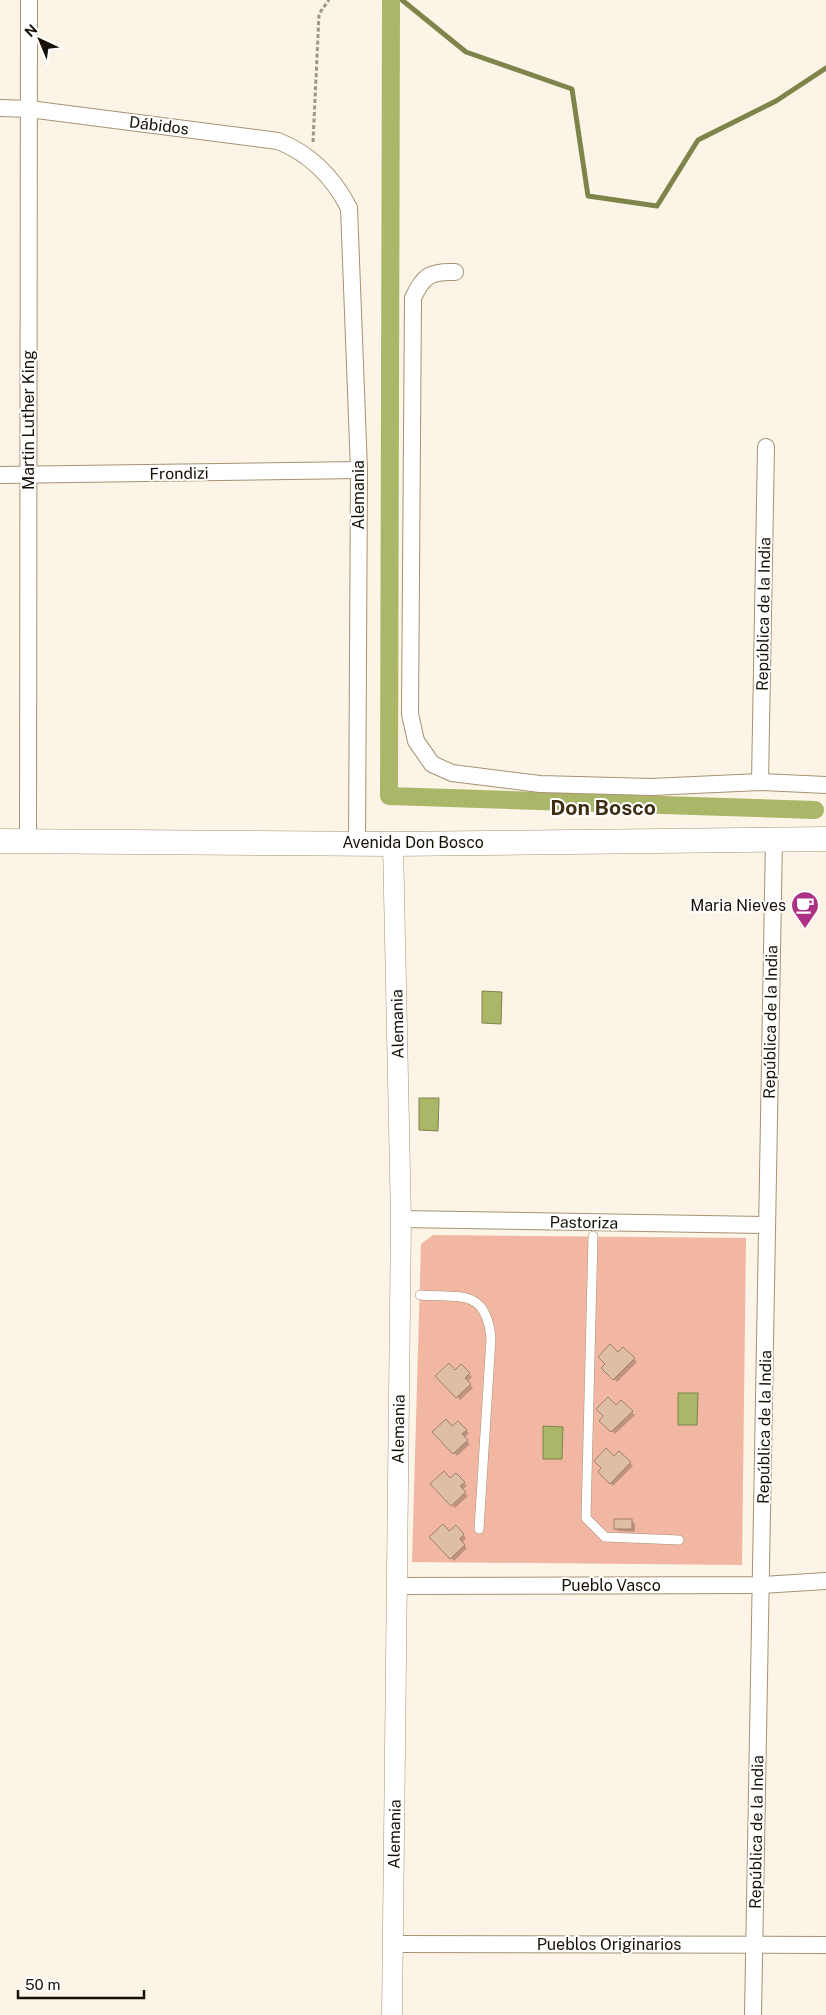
<svg xmlns="http://www.w3.org/2000/svg" width="826" height="2015" font-family="'Public Sans',sans-serif">
	<rect width="100%" height="100%" fill="#fcf4e6"/>
	<path fill="#f1b7a3" d="M 433,1235 L 746,1238 L 742,1565 L 412,1562 L 421,1244 Z"/>
	<g fill="#aab668" stroke="#7e844a">
		<path d="M 482,991 L 502,992 L 501,1024 L 482,1023 Z"/>
		<path d="M 419,1098 L 439,1098 L 438,1131 L 419,1130 Z"/>
		<path d="M 678,1393 L 698,1393 L 697,1425 L 678,1425 Z"/>
		<path d="M 543,1426 L 563,1427 L 562,1459 L 543,1459 Z"/>
	</g>
	<g fill="#0003">
		<path d="M 623,1348 L 637,1362 L 617,1382 L 603,1368 Z"/>
		<path d="M 461,1366 L 472,1377 L 467,1382 L 473,1388 L 460,1400 L 437,1376 L 455,1372 Z"/>
		<path d="M 621,1401 L 635,1415 L 615,1434 L 601,1421 Z"/>
		<path d="M 458,1422 L 469,1433 L 464,1438 L 470,1444 L 457,1456 L 434,1432 L 452,1428 Z"/>
		<path d="M 619,1452 L 633,1466 L 613,1486 L 599,1472 Z"/>
		<path d="M 456,1474 L 467,1486 L 462,1490 L 468,1496 L 455,1508 L 432,1484 L 450,1480 Z"/>
		<path d="M 632,1521 L 635,1524 L 635,1532 L 618,1531 L 615,1528 Z"/>
		<path d="M 456,1527 L 466,1538 L 462,1543 L 467,1548 L 454,1561 L 431,1537 L 450,1533 Z"/>
	</g>
	<g fill="none" stroke-linecap="round" stroke-linejoin="round">
		<path stroke="#7e844a" stroke-width="5" d="M 402,0 L 466,52 L 572,89 L 588,196 L 657,206 L 698,140 L 776,101 L 826,68"/>
		<path stroke="#aab668" stroke-width="18" d="M 391,0 L 389,796 L 815,810"/>
	</g>
	<g fill="#debea5" stroke="#9e8069">
		<path d="M 610,1344 L 618,1352 L 623,1347 L 635,1358 L 613,1380 L 601,1368 L 605,1364 L 598,1357 Z"/>
		<path d="M 449,1363 L 455,1370 L 461,1364 L 470,1373 L 465,1378 L 471,1384 L 456,1398 L 435,1376 Z"/>
		<path d="M 608,1397 L 616,1405 L 621,1400 L 633,1411 L 611,1432 L 599,1421 L 603,1416 L 596,1409 Z"/>
		<path d="M 446,1419 L 452,1426 L 458,1421 L 467,1430 L 462,1434 L 468,1440 L 453,1454 L 432,1432 Z"/>
		<path d="M 606,1448 L 614,1456 L 619,1451 L 631,1462 L 610,1484 L 598,1472 L 601,1468 L 594,1461 Z"/>
		<path d="M 444,1471 L 450,1478 L 456,1473 L 465,1482 L 460,1486 L 466,1492 L 451,1506 L 430,1484 Z"/>
		<rect x="614" y="1519" width="18" height="10"/>
		<path d="M 443,1524 L 449,1531 L 456,1525 L 464,1534 L 460,1539 L 465,1545 L 450,1559 L 429,1537 Z"/>
	</g>
	<g fill="none" stroke-linecap="round" stroke-linejoin="round">
		<g stroke="#a69273" stroke-width="10">
			<g id="service">
				<path d="M 593,1236 L 586,1518 L 605,1537 L 679,1540"/>
				<path d="M 420,1295 C 460,1298 486,1288 491,1338 L 479,1529"/>
			</g>
		</g>
		<g stroke="#a69273" stroke-width="18">
			<g id="minor">
				<path d="M 0,108 L 29,109 L 278,141 C 311,154 333,177 349,208 L 359,470 L 357,843"/>
				<path d="M 455,272 C 430,271 423,276 413,298 L 410,714 L 416,741 L 432,764 L 452,773 L 540,784 L 651,787 L 760,782 L 826,785"/>
				<path d="M 0,475 L 359,470"/>
				<path d="M 760,782 L 766,447"/>
				<path d="M 28,841 L 29,0"/>
				<path d="M 401,1219 L 767,1225"/>
				<path d="M 396,1586 L 761,1585 L 826,1581"/>
				<path d="M 393,1944 L 826,1945"/>
				<path d="M 753,2015 L 774,839"/>
			</g>
		</g>
		<g stroke="#a69273" stroke-width="21">
			<path id="tertiary" d="M 392,2015 L 401,1219 L 393,844"/>
		</g>
		<g stroke="#a69273" stroke-width="25">
			<path id="secondary" d="M 0,841 L 393,844 L 826,839"/>
		</g>
		<path stroke="#9d9689" stroke-width="3" stroke-dasharray="4 2.5" stroke-linecap="butt" d="M 313,142 L 319,14 L 329,0"/>
		<use href="#service" stroke="#fff" stroke-width="9"/>
		<use href="#minor" stroke="#fff" stroke-width="16"/>
		<use href="#tertiary" stroke="#fff" stroke-width="20"/>
		<use href="#secondary" stroke="#fff" stroke-width="24"/>
	</g>
	<defs>
		<g id="cafe-pin" transform="scale(1.4375)"><path d="M0 17L-7.5 6A9.5 9.5 0 1 1 7.5 6Z" fill="#ac3185" stroke="#fff"/><path d="M-5.5-4.5H6V0H3Q3 3.5 0 3.5H-2.5Q-5.5 3.5-5.5 0ZM3-3.2v2h1.7v-2ZM-6 4.5H4V6H-6Z" fill="#fff"/></g>
	</defs>
	<g fill-rule="evenodd">
		<use href="#cafe-pin" x="805" y="905"/>
	</g>
	<g text-anchor="middle" stroke-width="4" stroke-linejoin="round" paint-order="stroke">
		<g font-size="16" fill="#171005" stroke="#fff">
			<text transform="translate(159 125) rotate(7)" y="6">Dábidos</text>
			<text transform="translate(28 420) rotate(-90)" y="6">Martin Luther King</text>
			<text transform="translate(179 473) rotate(-1)" y="6">Frondizi</text>
			<text transform="translate(358 495) rotate(-90)" y="6">Alemania</text>
			<text transform="translate(763 614) rotate(-89)" y="6">República de la India</text>
			<text x="413" y="848">Avenida Don Bosco</text>
			<text transform="translate(770 1022) rotate(-89)" y="6">República de la India</text>
			<text transform="translate(397 1024) rotate(-91)" y="6">Alemania</text>
			<text transform="translate(584 1222) rotate(1)" y="6">Pastoriza</text>
			<text transform="translate(764 1427) rotate(-89)" y="6">República de la India</text>
			<text transform="translate(398 1429) rotate(-89)" y="6">Alemania</text>
			<text x="611" y="1591">Pueblo Vasco</text>
			<text transform="translate(756 1832) rotate(-89)" y="6">República de la India</text>
			<text transform="translate(394 1834) rotate(-89)" y="6">Alemania</text>
			<text x="609" y="1950">Pueblos Originarios</text>
		</g>
		<g font-size="16" fill="#171005" stroke="#fff" text-anchor="end">
			<text x="786" y="911">Maria Nieves</text>
		</g>
		<g font-size="21" font-weight="bold" fill="#3f2e11" stroke="#fff">
			<text x="603" y="815">Don Bosco</text>
		</g>
	</g>
	<g transform="translate(40 40) rotate(316)" stroke="#ffffff" stroke-width="4" paint-order="stroke">
	<path d="M0-4L9 19L0 12L-9 19Z" fill="#171005"/>
	<text y="-8" font-size="14" font-weight="bold" text-anchor="middle" fill="#171005">N</text>
	</g>
	<path d="M18 1990v8h126v-8" fill="none" stroke="#171005" stroke-width="2.5"/>
	<text x="25" y="1990" font-size="15" fill="#171005" stroke="#ffffff" stroke-width="4" paint-order="stroke">50 m</text>
</svg>
